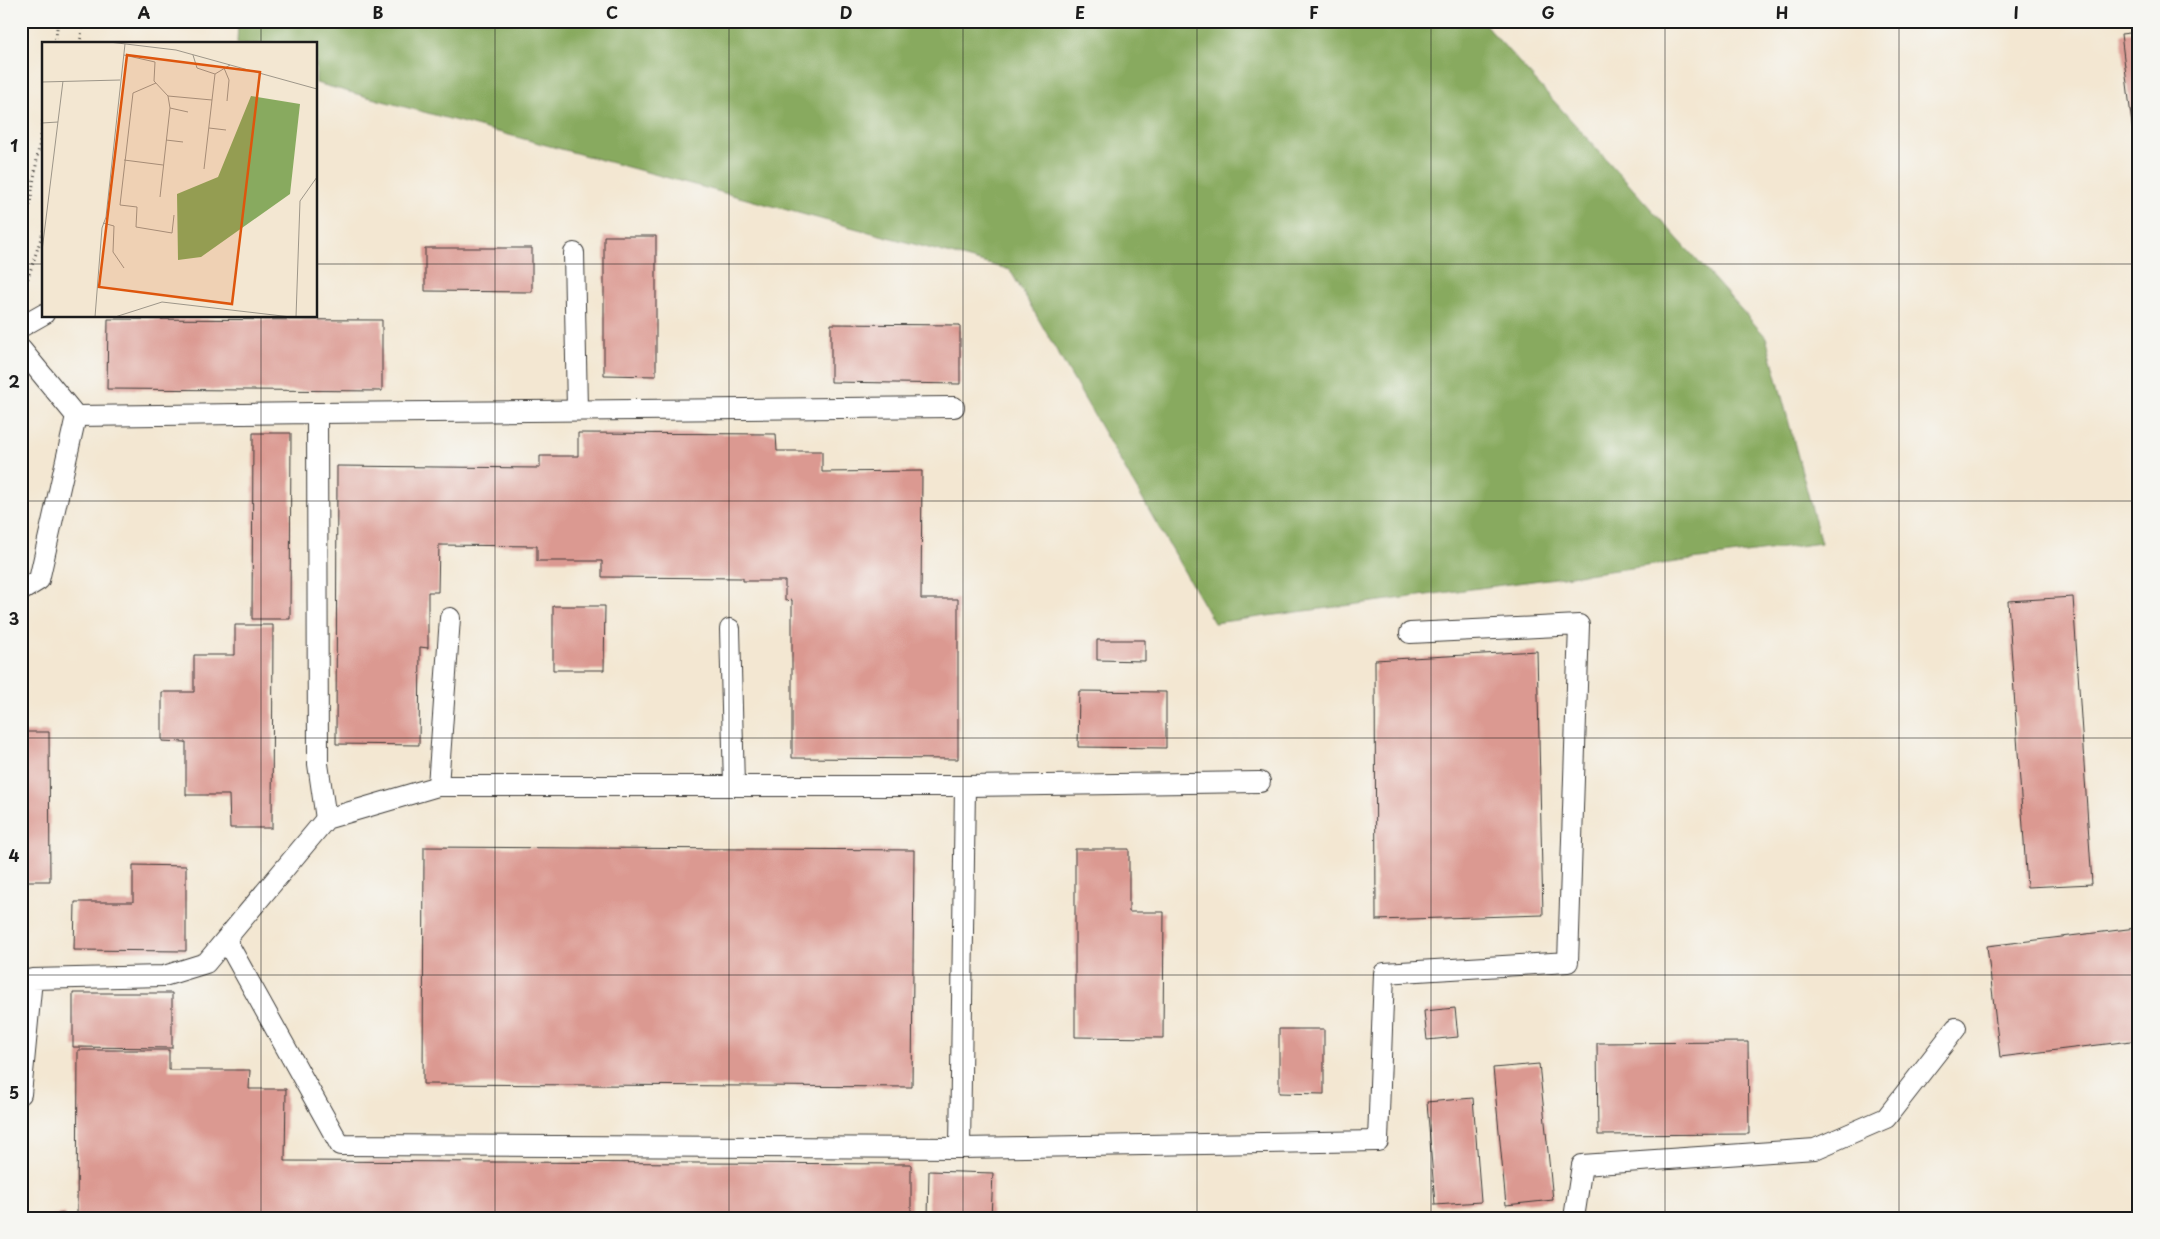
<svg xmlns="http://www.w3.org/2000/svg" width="2160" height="1239" font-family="'Playpen Sans',sans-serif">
	<rect width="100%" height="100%" fill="#f6f6f2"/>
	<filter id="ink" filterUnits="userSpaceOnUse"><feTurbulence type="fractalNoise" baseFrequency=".02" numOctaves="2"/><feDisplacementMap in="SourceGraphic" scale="10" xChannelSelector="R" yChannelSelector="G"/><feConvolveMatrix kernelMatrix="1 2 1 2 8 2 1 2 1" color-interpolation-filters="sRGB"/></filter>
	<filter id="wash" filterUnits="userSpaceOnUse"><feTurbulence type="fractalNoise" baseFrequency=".0096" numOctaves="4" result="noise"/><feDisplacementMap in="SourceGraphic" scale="20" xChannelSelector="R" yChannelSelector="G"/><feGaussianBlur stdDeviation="1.12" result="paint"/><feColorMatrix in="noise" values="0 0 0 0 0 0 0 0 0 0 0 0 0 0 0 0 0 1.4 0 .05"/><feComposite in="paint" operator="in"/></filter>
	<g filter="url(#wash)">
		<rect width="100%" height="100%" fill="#f3e7d2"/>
		<path fill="#88aa5f" stroke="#52633e" d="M 238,21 L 1482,21 L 1766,337 L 1821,543 L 1214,623 L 1010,270 L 316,83 L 316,44 L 237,44 Z"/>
		<g id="blocks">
			<g fill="#db9991">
				<path d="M 2139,32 L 2139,132 L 2133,133 L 2121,34 Z"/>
				<path d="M 604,236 L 656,236 L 656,376 L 604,375 Z"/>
				<path d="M 425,248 L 532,248 L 532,292 L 425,291 Z"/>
				<path d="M 108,319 L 382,320 L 382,391 L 107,389 Z"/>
				<path d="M 831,324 L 960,325 L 960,384 L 831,382 Z"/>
				<path d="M 253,433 L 291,433 L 290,619 L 252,619 Z"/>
				<path d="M 578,433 L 776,434 L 777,451 L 822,451 L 822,472 L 922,471 L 921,599 L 958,599 L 958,759 L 792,758 L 792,600 L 785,601 L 785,581 L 743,581 L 743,578 L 602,577 L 602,561 L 537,561 L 537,546 L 439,545 L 438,592 L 428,592 L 428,648 L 420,647 L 419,745 L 336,744 L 337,466 L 540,468 L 540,456 L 578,456 Z"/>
				<path d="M 2073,597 L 2092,884 L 2027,887 L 2008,601 Z"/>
				<path d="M 553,606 L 605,606 L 604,670 L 553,670 Z"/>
				<path d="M 235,625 L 273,625 L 272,828 L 230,828 L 229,795 L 186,795 L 186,742 L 162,741 L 162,692 L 194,692 L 194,655 L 235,655 Z"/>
				<path d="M 1097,640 L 1145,640 L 1145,661 L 1097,660 Z"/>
				<path d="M 1537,651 L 1543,915 L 1376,920 L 1375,660 Z"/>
				<path d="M 1079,691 L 1166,692 L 1166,748 L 1078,747 Z"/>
				<path d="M 21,732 L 49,732 L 50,881 L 21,881 Z"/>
				<path d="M 424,847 L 914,850 L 912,1087 L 423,1084 Z"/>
				<path d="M 1075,849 L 1129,849 L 1129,912 L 1164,912 L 1163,1038 L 1075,1037 Z"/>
				<path d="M 133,865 L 186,866 L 186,951 L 74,950 L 75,902 L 133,902 Z"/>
				<path d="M 2136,928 L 2139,951 L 2139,1040 L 2000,1057 L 1987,946 Z"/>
				<path d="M 73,993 L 172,993 L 172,1048 L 73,1047 Z"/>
				<path d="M 1455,1008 L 1458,1037 L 1427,1040 L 1424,1011 Z"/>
				<path d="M 1279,1029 L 1324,1029 L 1324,1094 L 1279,1093 Z"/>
				<path d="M 1748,1042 L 1749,1134 L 1598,1135 L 1597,1043 Z"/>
				<path d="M 78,1050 L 169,1050 L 169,1070 L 250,1070 L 249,1089 L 286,1089 L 285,1161 L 911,1164 L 911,1218 L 77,1218 Z"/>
				<path d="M 1539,1064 L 1553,1200 L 1506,1205 L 1493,1068 Z"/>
				<path d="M 1473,1098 L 1481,1202 L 1435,1205 L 1427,1102 Z"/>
				<path d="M 929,1171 L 993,1173 L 991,1218 L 928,1218 Z"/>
				<path d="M 65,1213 L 66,1218 L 42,1218 L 42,1217 Z"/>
			</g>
		</g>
	</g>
	<g filter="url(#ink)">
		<use href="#blocks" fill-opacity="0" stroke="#3c3a37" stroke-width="1"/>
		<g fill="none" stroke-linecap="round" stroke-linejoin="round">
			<g stroke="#3c3a37" stroke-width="22">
				<g id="lane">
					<path d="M 574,253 L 577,410"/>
					<path d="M 21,327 L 44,314"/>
					<path d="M 21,349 L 76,416 L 39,580 L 21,591"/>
					<path d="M 317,413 L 954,407"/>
					<path d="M 76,416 L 317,413 L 318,764 L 326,819"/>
					<path d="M 730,629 L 734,786"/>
					<path d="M 438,786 L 450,618"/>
					<path d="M 226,940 L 340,1145 L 960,1148 L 1378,1141 L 1384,973 L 1568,962 L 1579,625 L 1410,633"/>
					<path d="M 21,1094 L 32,979 L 164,976 L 206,963 L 326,819 L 438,786 L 965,786 L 1260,782"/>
					<path d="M 960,1148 L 965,786"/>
					<path d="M 1574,1218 L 1582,1165 L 1815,1149 L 1886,1118 L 1956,1028"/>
				</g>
			</g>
			<g stroke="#3c3a37" stroke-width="3" stroke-dasharray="1 4" stroke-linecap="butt">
				<path d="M 55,44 L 58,21"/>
				<path d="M 80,44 L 83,21"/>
				<path d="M 21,260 L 44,115"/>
				<path d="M 23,293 L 44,229"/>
			</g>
			<use href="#lane" stroke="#fff" stroke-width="20"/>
		</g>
	</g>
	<path fill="none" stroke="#1c1c1c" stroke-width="1" stroke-opacity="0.55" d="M 261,21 L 261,44M 495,21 L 495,1218M 729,21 L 729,1218M 963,21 L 963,1218M 1197,21 L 1197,1218M 1431,21 L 1431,1218M 1665,21 L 1665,1218M 1899,21 L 1899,1218M 21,264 L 44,264M 316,264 L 2139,264M 261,316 L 261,1218M 21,501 L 2139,501M 21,738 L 2139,738M 21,975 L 2139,975"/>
	<g transform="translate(42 42)">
		<rect width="275" height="275" fill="#f3e7d2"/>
		<path d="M 209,54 L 258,62 L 248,152 L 159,215 L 136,218 L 135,152 L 176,135 Z" fill="#88aa5f"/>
		<path fill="none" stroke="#9d9689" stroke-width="1" d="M 67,0 L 134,8 L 275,47M 82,13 L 113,20 L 112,39 L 126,54 L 128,66 L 118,155M 151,13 L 155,26 L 173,32 L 188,23M 182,26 L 187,38 L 185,59M 0,40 L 78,38M 114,41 L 91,51 L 78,163 L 95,165 L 94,185 L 130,191 L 132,173M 126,54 L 170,58 L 173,32M 128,66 L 146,70M 0,81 L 16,80M 167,86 L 184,88M 124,98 L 141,100M 82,118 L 121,123M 162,127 L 170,58M 61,181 L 72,184 L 71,210 L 82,226M 0,209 L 21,39M 53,275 L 60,186 L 64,175 L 83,2M 73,275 L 120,260 L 249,275M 254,275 L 258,159 L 275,135"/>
		<path fill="#de560d" fill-opacity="0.15" stroke="#de560d" stroke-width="2.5" d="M 85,13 L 218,30 L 190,262 L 57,245 Z"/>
		<rect width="275" height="275" fill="none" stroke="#1c1c1c" stroke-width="2.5"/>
	</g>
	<rect width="2160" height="1239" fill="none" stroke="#f6f6f2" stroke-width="55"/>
	<rect x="28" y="28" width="2104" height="1184" fill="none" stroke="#1c1c1c" stroke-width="2"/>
	<g font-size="16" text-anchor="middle" font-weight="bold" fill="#1c1c1c">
		<text x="144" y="19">A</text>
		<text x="378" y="19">B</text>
		<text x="612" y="19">C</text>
		<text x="846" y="19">D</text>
		<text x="1080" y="19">E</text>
		<text x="1314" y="19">F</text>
		<text x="1548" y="19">G</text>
		<text x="1782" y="19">H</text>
		<text x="2016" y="19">I</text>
		<text x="14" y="152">1</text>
		<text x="14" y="388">2</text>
		<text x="14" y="625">3</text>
		<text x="14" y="862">4</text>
		<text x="14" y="1099">5</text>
	</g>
</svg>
